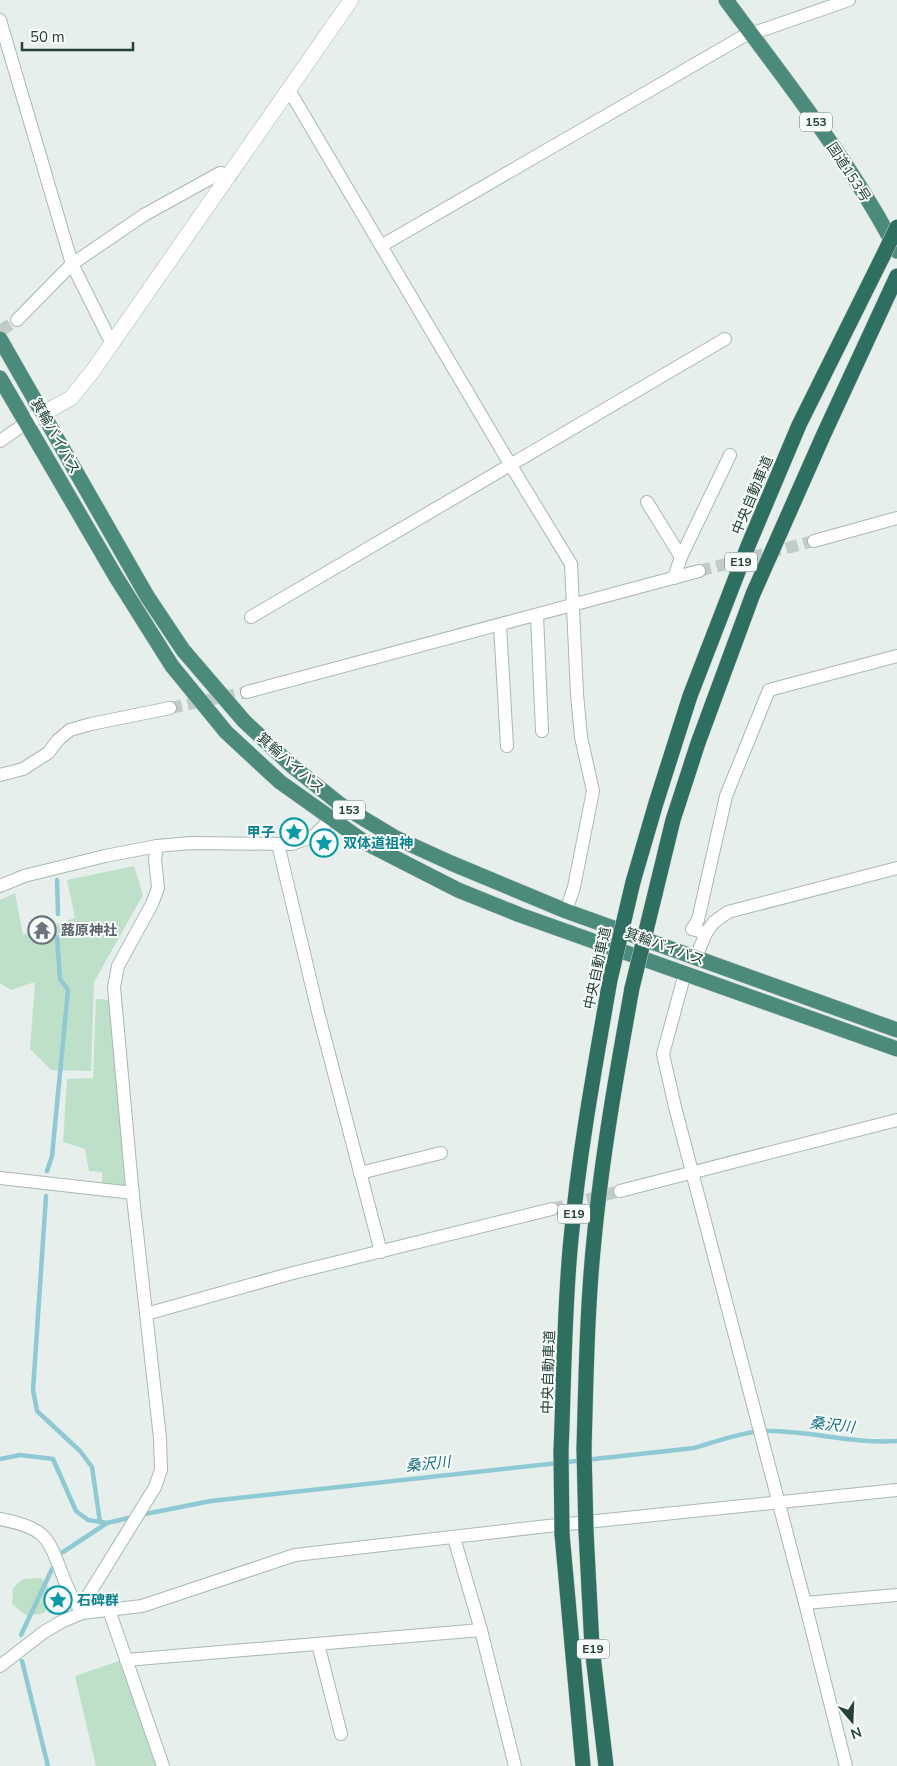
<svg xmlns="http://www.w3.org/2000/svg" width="897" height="1766" font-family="'Nunito Sans','Noto Sans JP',sans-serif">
	<rect width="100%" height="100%" fill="#e6efeb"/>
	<g fill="#bfe0c8">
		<path d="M 134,866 L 143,895 L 94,982 L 91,1071 L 51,1070 L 30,1049 L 35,982 L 11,990 L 0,983 L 0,900 L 15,893 L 23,935 L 75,918 L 67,880 Z"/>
		<path d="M 96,999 L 111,1000 L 128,1187 L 102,1184 L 102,1172 L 89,1171 L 85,1149 L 63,1142 L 67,1079 L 93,1078 Z"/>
		<path d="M 41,1578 C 54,1594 56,1595 44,1613 L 27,1616 L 12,1604 L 13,1588 L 23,1579 Z"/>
		<path d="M 119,1661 L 158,1766 L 96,1766 L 75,1676 Z"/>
	</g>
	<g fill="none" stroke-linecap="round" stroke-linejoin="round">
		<g stroke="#8ec9d4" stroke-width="4.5">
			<path d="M 57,880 L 58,914"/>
			<path d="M 47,1171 L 52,1156 L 68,990 L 60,979 L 57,937"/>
			<path d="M 46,1196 L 33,1390 L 37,1411 L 80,1451 L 92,1467 L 100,1522"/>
			<path d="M 0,1459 L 20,1455 L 53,1459 L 76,1511 L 88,1520 L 107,1523 L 133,1517"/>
			<path d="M 140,1515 L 211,1501 L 694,1448 C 719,1441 746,1430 773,1431 C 815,1432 855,1444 897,1441"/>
			<path d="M 63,1552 L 107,1523"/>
			<path d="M 21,1635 L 52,1569"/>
			<path d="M 22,1661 L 48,1766"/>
		</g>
		<g stroke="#bfccc8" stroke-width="12" stroke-dasharray="12 6" stroke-linecap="butt">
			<path d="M 0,331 L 17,320"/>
			<path d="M 699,571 L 814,541"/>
			<path d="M 170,708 L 247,692"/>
			<path d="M 552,1209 L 620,1191"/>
		</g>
		<g stroke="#a8b8b2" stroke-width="14">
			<g id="minor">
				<path d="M 0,20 L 72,264 L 112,344"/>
				<path d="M 289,90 L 510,464 L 571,564 L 577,694 L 581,737 L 593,791 L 574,887 L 566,911"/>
				<path d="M 381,246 L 742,37 L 849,0"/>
				<path d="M 17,320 L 72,264 L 144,215 L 220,173 L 231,175"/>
				<path d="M 0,441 L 26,423"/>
				<path d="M 647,502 L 681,557"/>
				<path d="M 814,541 L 897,518"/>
				<path d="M 674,578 L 681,557 L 730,455"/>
				<path d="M 537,615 L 542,731"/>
				<path d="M 251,617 L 725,339"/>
				<path d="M 500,625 L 507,746"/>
				<path d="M 247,692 L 699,571"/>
				<path d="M 0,775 L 23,769 L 48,753 L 58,740 L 70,730 L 91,724 L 170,708"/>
				<path d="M 278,844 L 318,1012 L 381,1252"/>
				<path d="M 0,886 L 24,876 L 105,856 L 157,846 L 191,843 L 292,844 L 314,836 L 331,818"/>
				<path d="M 706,933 L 714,922 L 728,912 L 897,868"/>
				<path d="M 696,957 L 706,933 L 692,929 L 698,920 L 726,796 L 769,690 L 897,656"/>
				<path d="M 685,973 L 663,1054 L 675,1107 L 805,1603 L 846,1766"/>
				<path d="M 360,1173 L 441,1153"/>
				<path d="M 0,1178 L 133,1193"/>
				<path d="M 620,1191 L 897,1120"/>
				<path d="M 146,1314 L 293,1273 L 552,1209"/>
				<path d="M 0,1519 C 53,1529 48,1542 67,1586 C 70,1595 77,1604 82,1613"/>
				<path d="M 454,1538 L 481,1630 L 515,1766"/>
				<path d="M 805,1603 L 897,1595"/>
				<path d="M 109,1610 L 163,1766"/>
				<path d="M 82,1613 L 89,1594 L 155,1487 L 161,1470 L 160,1438 L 133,1197 L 114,987 L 118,966 L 152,904 L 158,888 L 155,859 L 157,846"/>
				<path d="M 318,1644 L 341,1734"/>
				<path d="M 126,1660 L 481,1630"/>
				<path d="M 0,1666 L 44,1632 L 61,1622 L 82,1613 L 142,1606 L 295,1555 L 548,1526 L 897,1490"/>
			</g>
		</g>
		<g stroke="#a8b8b2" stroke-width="16">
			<path id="tertiary" d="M 26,423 L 71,398 L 92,372 L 351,0"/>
		</g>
		<g stroke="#c2cac8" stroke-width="16">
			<g id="trunk">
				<path d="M 726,0 C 786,81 850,161 897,251"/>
				<path d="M 0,339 L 147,596 L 183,650 L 244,721 L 292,766 L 341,805 L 394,837 L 451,863 L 566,911 L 897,1030"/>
				<path d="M 0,378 L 116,577 L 172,666 L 226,732 L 280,782 L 366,843 L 458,890 L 520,915 L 897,1049"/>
			</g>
		</g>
		<g stroke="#c2cac8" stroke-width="16">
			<g id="motorway">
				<path d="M 633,882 L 656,803 L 690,696 L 748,546 L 799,425 L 883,256"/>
				<path d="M 655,894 L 673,820 L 698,743 L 753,594 L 823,436 L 897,276"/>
				<path d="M 584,1449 C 586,1379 587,1309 594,1240 C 602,1155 617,1071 632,988"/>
				<path d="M 561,1451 C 564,1380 564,1309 571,1239 C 579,1152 595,1066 610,980"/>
				<path d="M 586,1531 L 592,1647 L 606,1766"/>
				<path d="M 562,1534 L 583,1766"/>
			</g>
		</g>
		<use href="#minor" stroke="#fff" stroke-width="12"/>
		<use href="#tertiary" stroke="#fff" stroke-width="15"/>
		<use href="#trunk" stroke="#4c8a7c" stroke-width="15"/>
		<use href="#motorway" stroke="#2f6f62" stroke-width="15"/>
		<g stroke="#c2cac8" stroke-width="16" stroke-linecap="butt">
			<g id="motorway-bridge">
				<path d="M 883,256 L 897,227"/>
				<path d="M 610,980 L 633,882"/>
				<path d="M 632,988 L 655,894"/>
				<path d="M 584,1449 L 586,1531"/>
				<path d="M 561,1451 L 562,1534"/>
			</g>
		</g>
		<use href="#motorway-bridge" stroke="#2f6f62" stroke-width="15"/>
	</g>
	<defs>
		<g id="sight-ring" transform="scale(1.4375)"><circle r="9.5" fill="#f7fbf9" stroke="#0f9aa8" stroke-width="1.5"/><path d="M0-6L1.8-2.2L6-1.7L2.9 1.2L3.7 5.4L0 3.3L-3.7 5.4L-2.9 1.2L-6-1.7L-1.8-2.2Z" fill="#0f9aa8"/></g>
		<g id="temple-ring" transform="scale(1.4375)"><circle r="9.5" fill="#f7fbf9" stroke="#6b7280" stroke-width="1.5"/><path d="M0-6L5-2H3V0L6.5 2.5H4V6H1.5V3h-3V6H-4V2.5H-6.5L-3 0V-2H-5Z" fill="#6b7280"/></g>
	</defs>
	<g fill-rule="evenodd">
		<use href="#sight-ring" x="294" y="832"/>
		<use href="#sight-ring" x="324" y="843"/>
		<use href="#temple-ring" x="42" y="930"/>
		<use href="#sight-ring" x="58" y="1600"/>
	</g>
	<g text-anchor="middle" stroke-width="4" stroke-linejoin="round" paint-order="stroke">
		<g fill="#f7fbf9" stroke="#637a73" stroke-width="1">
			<rect x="800" y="112.5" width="32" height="19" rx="4"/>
			<rect x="725" y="552.5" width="32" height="19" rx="4"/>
			<rect x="333" y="800.5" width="32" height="19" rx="4"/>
			<rect x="558" y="1204.5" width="32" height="19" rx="4"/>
			<rect x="577" y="1639.5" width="32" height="19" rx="4"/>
		</g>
		<g font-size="12" font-weight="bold" fill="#24423a">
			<text x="816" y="126">153</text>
			<text x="741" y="566">E19</text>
			<text x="349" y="814">153</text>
			<text x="574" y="1218">E19</text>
			<text x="593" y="1653">E19</text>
		</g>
		<g font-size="14" fill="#24423a" stroke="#f7fbf9">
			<text transform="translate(849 172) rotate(57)" y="5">国道153号</text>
			<text transform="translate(56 436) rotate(61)" y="5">箕輪バイパス</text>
			<text transform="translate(752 495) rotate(-67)" y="5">中央自動車道</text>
			<text transform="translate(291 763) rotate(41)" y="5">箕輪バイパス</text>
			<text transform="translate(665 946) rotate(20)" y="5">箕輪バイパス</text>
			<text transform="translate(597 968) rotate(-78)" y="5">中央自動車道</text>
			<text transform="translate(548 1372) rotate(-88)" y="5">中央自動車道</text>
		</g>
		<g font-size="14" font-weight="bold" fill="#0d838f" stroke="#f7fbf9" text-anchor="start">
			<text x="275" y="837" text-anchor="end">甲子</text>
			<text x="343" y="848">双体道祖神</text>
			<text x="77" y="1605">石碑群</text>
		</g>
		<g font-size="14" font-weight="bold" fill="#5b616d" stroke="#f7fbf9" text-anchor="start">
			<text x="61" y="935">蕗原神社</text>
		</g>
		<g font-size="15" font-style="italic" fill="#1c6f80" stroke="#f7fbf9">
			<text transform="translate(832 1425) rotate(6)" y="5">桑沢川</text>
			<text transform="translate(428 1464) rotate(-6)" y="5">桑沢川</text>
		</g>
	</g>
	<g transform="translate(852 1721) rotate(161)" stroke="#f7fbf9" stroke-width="4" paint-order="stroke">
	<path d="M0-4L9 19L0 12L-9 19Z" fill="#24423a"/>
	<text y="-8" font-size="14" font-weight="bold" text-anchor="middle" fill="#24423a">N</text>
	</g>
	<path d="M22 42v8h111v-8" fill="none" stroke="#24423a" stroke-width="2.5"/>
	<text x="30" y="42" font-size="15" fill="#24423a" stroke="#f7fbf9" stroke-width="4" paint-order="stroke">50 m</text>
</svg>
